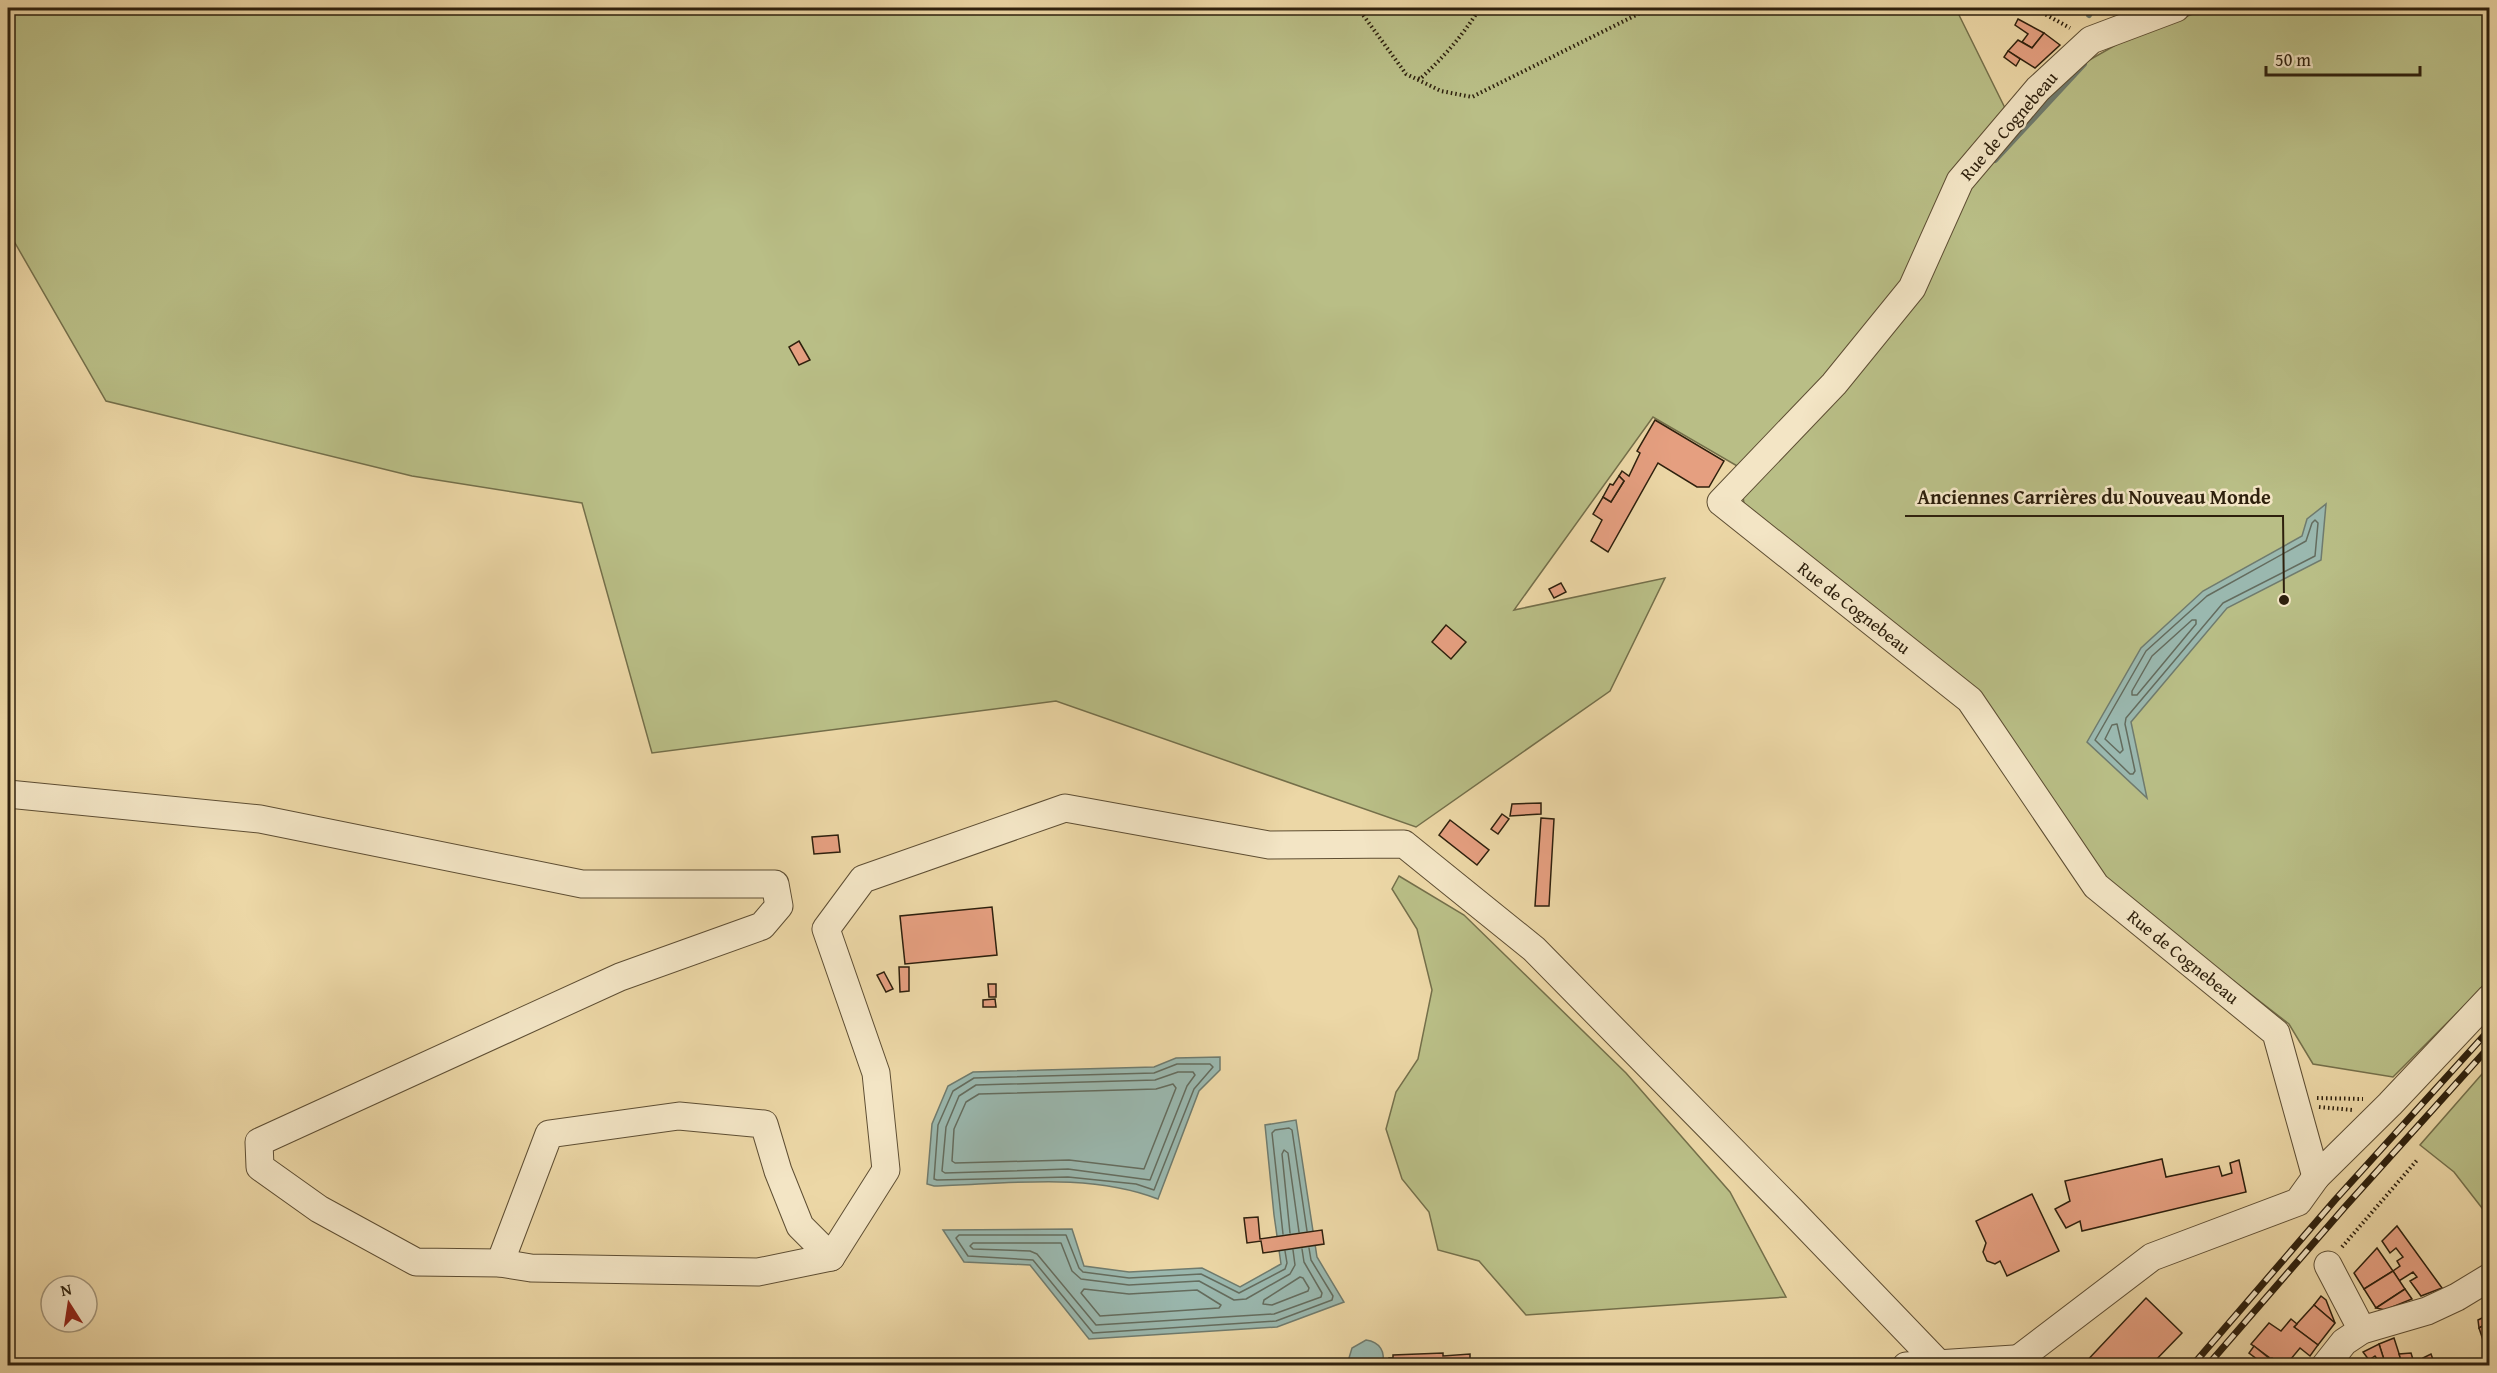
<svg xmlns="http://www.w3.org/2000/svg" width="2497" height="1373" font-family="'Gentium Book Plus',serif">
	<rect width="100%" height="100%" fill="#ecd7a6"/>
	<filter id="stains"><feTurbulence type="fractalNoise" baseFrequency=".00333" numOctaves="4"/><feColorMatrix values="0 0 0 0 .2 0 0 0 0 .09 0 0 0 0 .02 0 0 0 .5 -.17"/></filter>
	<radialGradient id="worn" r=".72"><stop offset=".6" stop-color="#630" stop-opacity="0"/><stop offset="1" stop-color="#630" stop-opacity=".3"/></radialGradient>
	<g fill="#b9be86" stroke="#746f4a" stroke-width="1.5">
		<path d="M 8,8 L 1959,8 L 1958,13 L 2005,108 L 2121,42 L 2208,8 L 2489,8 L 2490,288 L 2486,293 L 2490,295 L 2489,981 L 2393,1077 L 2313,1064 L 2289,1024 L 2101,878 L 1974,694 L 1745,511 L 1739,467 L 1653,417 L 1514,610 L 1665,578 L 1610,691 L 1416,827 L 1056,701 L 652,753 L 582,503 L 412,476 L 106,401 L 15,243 L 8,240 Z"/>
		<path d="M 1399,876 L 1464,915 L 1626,1073 L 1730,1192 L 1786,1297 L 1526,1315 L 1479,1261 L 1438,1250 L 1429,1212 L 1402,1179 L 1386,1129 L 1396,1092 L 1418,1059 L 1432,990 L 1417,929 L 1392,889 Z"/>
		<path d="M 2489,1066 L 2489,1217 L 2454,1172 L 2420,1145 Z"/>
	</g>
	<g fill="#9ab8af" stroke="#6f7b6e" stroke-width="1.5">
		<path d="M 2326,504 L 2321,560 L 2227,608 L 2131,722 L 2147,798 L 2087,742 L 2141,648 L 2203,591 L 2302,536 L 2307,519 Z"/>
		<path d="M 1220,1057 L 1220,1070 L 1199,1091 L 1158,1199 C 1089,1172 1007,1184 934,1186 L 927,1184 L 932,1124 L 948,1086 L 973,1072 L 1154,1067 L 1176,1058 Z"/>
		<path d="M 1296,1120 L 1317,1257 L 1344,1302 L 1277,1327 L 1089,1339 L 1030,1265 L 964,1262 L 943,1230 L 1072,1229 L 1084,1266 L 1129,1272 L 1202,1268 L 1240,1287 L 1281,1264 L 1274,1215 L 1265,1125 Z"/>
		<path d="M 1366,1340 C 1380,1342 1386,1352 1382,1365 L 1351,1365 L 1349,1358 L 1352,1348 Z"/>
	</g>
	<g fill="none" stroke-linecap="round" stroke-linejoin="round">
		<g stroke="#646c5e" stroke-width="1.5">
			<path d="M 2315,520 L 2318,523 L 2315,556 L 2223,603 L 2126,718 L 2125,724 L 2135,771 L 2133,774 L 2130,774 L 2095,740 L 2146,651 L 2207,596 L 2306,541 L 2312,523 Z"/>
			<path d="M 2192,620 L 2196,620 L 2196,624 L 2137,695 L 2132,695 L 2132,691 L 2152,656 Z"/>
			<path d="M 2117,724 L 2123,750 L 2120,753 L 2105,739 L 2112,725 Z"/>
			<path d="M 1177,1064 L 1210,1064 L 1213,1067 L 1194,1089 L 1154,1190 L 1136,1184 L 1068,1177 L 937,1180 L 934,1179 L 938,1125 L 953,1091 L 974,1078 L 1154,1073 Z"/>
			<path d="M 1178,1072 L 1193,1072 L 1195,1075 L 1187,1086 L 1150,1180 L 1068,1169 L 945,1173 L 942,1171 L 946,1127 L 959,1096 L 976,1085 L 1155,1080 Z"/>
			<path d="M 1173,1084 L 1176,1088 L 1144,1169 L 1069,1160 L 955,1163 L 952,1161 L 954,1129 L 966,1102 L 979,1094 L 1156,1089 Z"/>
			<path d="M 1290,1233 L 1282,1154 L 1284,1150 L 1288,1153 L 1299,1232"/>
			<path d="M 1283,1234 L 1272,1133 L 1275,1130 L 1289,1128 L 1292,1130 L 1307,1231"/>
			<path d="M 1293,1250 L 1295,1265 L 1290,1274 L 1246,1299 L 1234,1300 L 1199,1281 L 1129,1285 L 1081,1279 L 1072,1271 L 1061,1243 L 973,1243 L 970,1246 L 973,1249 L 1030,1251 L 1037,1254 L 1096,1325 L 1274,1314 L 1321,1297 L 1322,1293 L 1304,1262 L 1302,1249"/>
			<path d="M 1285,1251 L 1287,1263 L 1285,1269 L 1239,1293 L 1201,1274 L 1129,1278 L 1083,1272 L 1079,1268 L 1066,1235 L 959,1235 L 956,1238 L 968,1256 L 1033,1260 L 1093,1333 L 1276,1321 L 1332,1300 L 1333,1296 L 1311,1260 L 1309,1248"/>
			<path d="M 1300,1277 L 1303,1278 L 1309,1288 L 1308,1291 L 1272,1305 L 1263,1304 L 1264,1300 Z"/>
			<path d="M 1084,1289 L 1129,1294 L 1197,1290 L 1221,1305 L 1219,1308 L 1100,1316 L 1081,1293 Z"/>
		</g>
		<g stroke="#6f7b6e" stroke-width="6">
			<path d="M 2089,15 L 2093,8"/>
			<path d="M 1995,160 L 2084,64"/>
		</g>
	</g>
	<g fill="#e59f80" stroke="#2e200d" stroke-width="1.5">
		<path d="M 2018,19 L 2044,33 L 2032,48 L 2022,42 L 2028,34 L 2015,25 Z"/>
		<path d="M 2044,33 L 2060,45 L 2035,68 L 2008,51 L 2018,40 L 2032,48 Z"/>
		<path d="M 2008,51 L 2020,59 L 2016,66 L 2004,57 Z"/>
		<path d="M 799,341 L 810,360 L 799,365 L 789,347 Z"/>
		<path d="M 1655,420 L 1724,461 L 1709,487 L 1697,487 L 1658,463 L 1608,552 L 1591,541 L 1602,520 L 1593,514 L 1603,497 L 1611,502 L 1624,481 L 1619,476 L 1622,471 L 1629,476 L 1640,453 L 1637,451 Z"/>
		<path d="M 1619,476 L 1624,481 L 1611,502 L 1603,497 L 1610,484 L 1613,485 Z"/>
		<path d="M 1561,583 L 1566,592 L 1554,598 L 1549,589 Z"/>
		<path d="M 1446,625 L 1466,642 L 1451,659 L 1432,642 Z"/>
		<path d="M 1541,803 L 1541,814 L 1510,816 L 1512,804 Z"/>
		<path d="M 1502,814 L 1509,819 L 1498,834 L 1491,829 Z"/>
		<path d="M 1541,818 L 1554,819 L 1549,906 L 1535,906 Z"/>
		<path d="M 1450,820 L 1489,850 L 1477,865 L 1439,835 Z"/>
		<path d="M 838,835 L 840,852 L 814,854 L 812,837 Z"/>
		<path d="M 992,907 L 997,955 L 905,964 L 900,916 Z"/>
		<path d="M 899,967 L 909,967 L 909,991 L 900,992 Z"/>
		<path d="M 884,972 L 893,989 L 886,992 L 877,975 Z"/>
		<path d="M 988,984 L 996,984 L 996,997 L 989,997 Z"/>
		<path d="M 995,999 L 996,1007 L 983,1007 L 983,1000 Z"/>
		<path d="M 2162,1159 L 2166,1177 L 2219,1166 L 2222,1176 L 2232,1173 L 2230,1163 L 2239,1160 L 2246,1192 L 2082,1231 L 2080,1221 L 2066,1228 L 2055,1209 L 2070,1201 L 2065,1181 Z"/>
		<path d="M 2032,1194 L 2059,1251 L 2007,1276 L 2000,1261 L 1995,1264 L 1987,1261 L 1983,1252 L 1986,1243 L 1976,1221 Z"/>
		<path d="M 1258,1217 L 1260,1239 L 1322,1230 L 1324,1244 L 1263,1253 L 1261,1241 L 1247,1243 L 1244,1218 Z"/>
		<path d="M 2397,1226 L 2442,1288 L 2421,1296 L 2410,1281 L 2417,1277 L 2413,1272 L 2399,1281 L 2393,1271 L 2400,1266 L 2397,1261 L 2403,1257 L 2396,1248 L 2390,1253 L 2382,1241 Z"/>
		<path d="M 2377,1248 L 2393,1271 L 2364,1289 L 2354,1273 Z"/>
		<path d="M 2393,1271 L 2405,1289 L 2376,1308 L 2364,1289 Z"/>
		<path d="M 2405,1289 L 2412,1299 L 2385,1310 L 2376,1308 Z"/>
		<path d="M 2321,1296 L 2326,1300 L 2335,1323 L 2314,1305 Z"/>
		<path d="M 2146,1298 L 2182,1333 L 2150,1366 L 2082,1366 Z"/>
		<path d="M 2490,1301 L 2490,1320 L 2487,1321 L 2483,1304 Z"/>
		<path d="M 2314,1305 L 2335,1323 L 2318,1345 L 2294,1327 Z"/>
		<path d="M 2486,1316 L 2488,1323 L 2479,1328 L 2478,1320 Z"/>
		<path d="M 2291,1319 L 2297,1324 L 2294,1327 L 2318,1345 L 2310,1356 L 2300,1348 L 2285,1366 L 2281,1366 L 2251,1344 L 2269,1323 L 2281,1331 Z"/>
		<path d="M 2488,1323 L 2490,1340 L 2484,1343 L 2479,1328 Z"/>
		<path d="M 2394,1338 L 2403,1366 L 2386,1366 L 2379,1344 Z"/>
		<path d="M 2379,1344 L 2386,1366 L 2382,1366 L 2375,1356 L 2369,1360 L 2363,1352 Z"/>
		<path d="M 2254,1346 L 2270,1359 L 2266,1366 L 2249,1353 Z"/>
		<path d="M 1443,1353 L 1443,1356 L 1470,1354 L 1470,1364 L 1478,1366 L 1389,1366 L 1389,1358 L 1393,1358 L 1393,1355 Z"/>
		<path d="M 2411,1353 L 2415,1366 L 2403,1366 L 2399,1354 Z"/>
		<path d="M 2431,1354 L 2435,1365 L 2425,1366 L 2423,1358 Z"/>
		<path d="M 2272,1358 L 2281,1366 L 2266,1366 Z"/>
		<path d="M 2234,1360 L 2242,1366 L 2229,1366 Z"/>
	</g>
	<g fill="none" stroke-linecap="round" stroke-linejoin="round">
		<g stroke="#5e4e33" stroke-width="29">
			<g id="minor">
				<path d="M 2176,8 L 2091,40 L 2038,89 L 1960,181 L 1912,288 L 1834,384 L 1721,502 L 1970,700 L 2096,886 L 2276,1033 L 2316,1177 L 2390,1104 L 2490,998"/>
				<path d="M 8,794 L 260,819 L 582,884 L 775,884 L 779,906 L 762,926 L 620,977 L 259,1142 L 260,1167 L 319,1209 L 416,1262 L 500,1263 L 549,1134 L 679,1116 L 764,1124 L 778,1171 L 800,1226 L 831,1257 L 886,1170 L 876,1073 L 826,929 L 863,879 L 1065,808 L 1269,845 L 1404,844 L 1534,949 L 1790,1209 L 1939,1364"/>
				<path d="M 500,1263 L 531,1268 L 758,1272 L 831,1257"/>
				<path d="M 2328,1265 L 2362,1330"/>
				<path d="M 1906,1366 L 2014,1359"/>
				<path d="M 2009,1366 L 2152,1257 L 2298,1202 L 2316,1177"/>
				<path d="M 2325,1366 L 2344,1342 L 2362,1330 L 2427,1311 L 2457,1297 L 2490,1277"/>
			</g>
		</g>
		<g stroke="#2e200d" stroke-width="4" stroke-dasharray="1.5 3" stroke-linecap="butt">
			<path d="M 1358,8 L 1406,74 L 1441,91 L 1472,97 L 1650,8"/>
			<path d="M 2034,8 L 2070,28"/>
			<path d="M 1418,78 L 1420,79 C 1444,57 1463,35 1480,8"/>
			<path d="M 2317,1098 L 2363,1099"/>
			<path d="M 2319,1107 L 2353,1110"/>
			<path d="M 2342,1247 L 2418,1159"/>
		</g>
		<use href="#minor" stroke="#f3e5c5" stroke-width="27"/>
		<g stroke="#2e200d" stroke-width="7">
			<g id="rail">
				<path d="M 2192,1366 L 2335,1200 L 2490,1029"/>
				<path d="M 2207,1366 L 2344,1208 L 2490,1046"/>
			</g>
		</g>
		<use href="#rail" stroke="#f3e5c5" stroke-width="4.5" stroke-dasharray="14" stroke-linecap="butt"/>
	</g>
	<g text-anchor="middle" stroke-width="5" stroke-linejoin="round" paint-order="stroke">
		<g font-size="18" fill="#2e200d" stroke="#f3e5c5">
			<text transform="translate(2009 126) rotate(-49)" y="6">Rue de Cognebeau</text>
			<text transform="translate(1854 608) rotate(38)" y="6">Rue de Cognebeau</text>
			<text transform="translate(2183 957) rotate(39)" y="6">Rue de Cognebeau</text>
		</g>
	</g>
	<path fill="none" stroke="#2e200d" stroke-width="2" d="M2284 600L2283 516H1905"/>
	<circle fill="#2e200d" stroke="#f3e5c5" stroke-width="2" cx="2284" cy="600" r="6"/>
	<g font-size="20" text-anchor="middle" font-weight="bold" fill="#2e200d" stroke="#f3e5c5" stroke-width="5" stroke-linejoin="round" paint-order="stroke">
		<text x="2094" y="504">Anciennes Carrières du Nouveau Monde</text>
	</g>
	<rect width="2497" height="1373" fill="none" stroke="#ecd7a6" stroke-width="30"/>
	<rect x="9" y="9" width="2479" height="1355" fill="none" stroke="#2e200d" stroke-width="3"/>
	<rect x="15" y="15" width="2467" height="1343" fill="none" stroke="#2e200d" stroke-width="1.5"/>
	<g transform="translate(69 1304) rotate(348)"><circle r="28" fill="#f3e5c5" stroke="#a4967b" stroke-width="1.5"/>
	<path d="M0-4.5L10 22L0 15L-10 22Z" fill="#8f2418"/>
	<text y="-9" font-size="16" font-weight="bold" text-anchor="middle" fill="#2e200d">N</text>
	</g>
	<path d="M2266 66v9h154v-9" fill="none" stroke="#2e200d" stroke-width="3"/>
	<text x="2275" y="66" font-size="18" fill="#2e200d" stroke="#f3e5c5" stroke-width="4.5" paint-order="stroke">50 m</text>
	<rect width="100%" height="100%" filter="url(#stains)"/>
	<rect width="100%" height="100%" fill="url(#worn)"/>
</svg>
